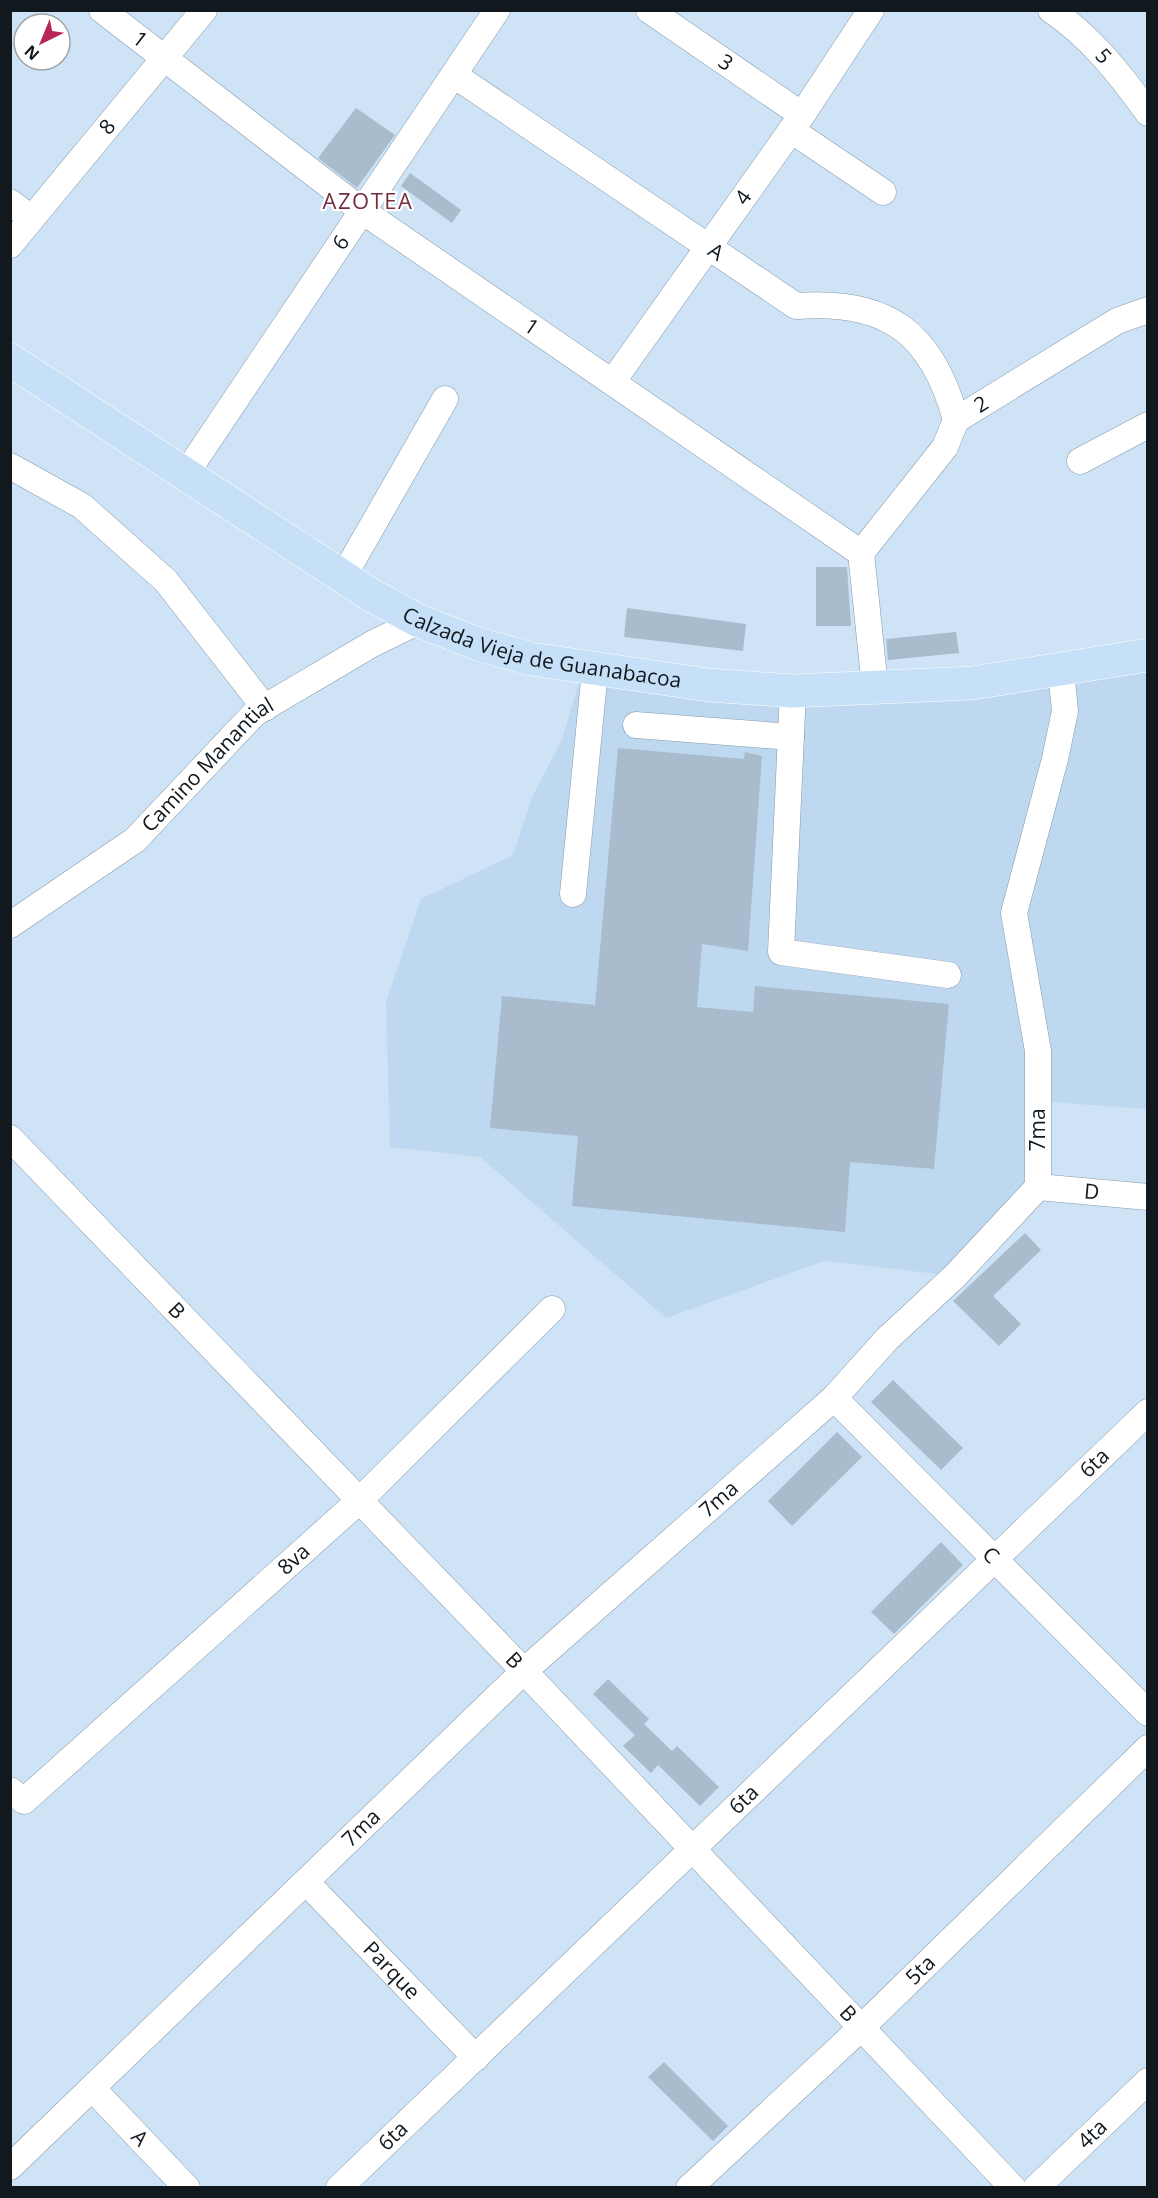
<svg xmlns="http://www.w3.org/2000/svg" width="1158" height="2198" font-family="'Open Sans',sans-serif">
	<rect width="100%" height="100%" fill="#cee3f5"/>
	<path fill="#bed8ef" d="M 1147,655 L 1147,1109 L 1050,1102 L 1038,1187 L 955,1276 L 824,1261 L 666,1318 L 480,1157 L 390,1147 L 386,1002 L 421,899 L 513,855 L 533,795 L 562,740 L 583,668 L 793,691 Z"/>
	<g fill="#a8bccd">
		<path d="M 356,108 L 395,135 L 357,188 L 318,158 Z"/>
		<path d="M 410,173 L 461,210 L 452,223 L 401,186 Z"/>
		<path d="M 816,567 L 847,567 L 851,626 L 816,626 Z"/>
		<path d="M 627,608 L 746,624 L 743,651 L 624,637 Z"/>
		<path d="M 956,632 L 959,653 L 888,660 L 886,639 Z"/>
		<path d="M 618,748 L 744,759 L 745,752 L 762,756 L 748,951 L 702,944 L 697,1007 L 753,1012 L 755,986 L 949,1004 L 934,1169 L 850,1162 L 845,1232 L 572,1206 L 578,1136 L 490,1128 L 502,996 L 595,1005 Z"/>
		<path d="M 1025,1233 L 1041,1250 L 993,1296 L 1021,1324 L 999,1346 L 953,1301 Z"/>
		<path d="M 893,1380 L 963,1448 L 941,1470 L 871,1402 Z"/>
		<path d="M 837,1432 L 862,1457 L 792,1526 L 768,1501 Z"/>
		<path d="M 941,1542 L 963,1565 L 894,1634 L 871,1612 Z"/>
		<path d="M 608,1679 L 649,1719 L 644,1724 L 672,1751 L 677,1746 L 719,1787 L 700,1806 L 658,1765 L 651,1773 L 623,1746 L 635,1735 L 593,1694 Z"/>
		<path d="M 664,2062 L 728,2126 L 713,2141 L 648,2077 Z"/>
	</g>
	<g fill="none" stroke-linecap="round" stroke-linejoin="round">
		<g stroke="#879aab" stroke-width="27">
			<g id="minor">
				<path id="s1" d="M 102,10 L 361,210 L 861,553 L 875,687"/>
				<path id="s2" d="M 649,10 L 802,115"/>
				<path id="s3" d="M 1051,10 C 1090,36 1121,75 1148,113"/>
				<path id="s4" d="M 454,75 L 796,306 C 887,299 932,332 956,420"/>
				<path d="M 791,130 L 883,192"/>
				<path d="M 10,202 L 31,218"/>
				<path id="s5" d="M 10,245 L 204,10"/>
				<path id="s6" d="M 613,381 L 802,115 L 871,10"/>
				<path d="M 1080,461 L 1148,425"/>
				<path d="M 10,466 L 82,506 L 166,581 L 265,708"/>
				<path id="s7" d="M 185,475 L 497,10"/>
				<path id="s8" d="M 861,553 L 945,447 L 956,420 L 1117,321 L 1148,310"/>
				<path d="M 343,577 L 445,399"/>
				<path d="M 793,691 L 781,952 L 948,975"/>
				<path d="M 636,725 L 791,737"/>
				<path d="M 573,894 L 595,670"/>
				<path id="s9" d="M 10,925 L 135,840 L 255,713 L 372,644 L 419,621"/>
				<path id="s10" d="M 10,1138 L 524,1671 L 1013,2188"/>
				<path id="s11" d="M 1038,1187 L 1148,1197"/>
				<path id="s12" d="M 834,1398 L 1148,1713"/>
				<path id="s13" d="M 10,1790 L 24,1801 L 359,1501 L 552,1309"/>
				<path id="s14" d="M 306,1882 L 476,2058"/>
				<path id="s15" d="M 92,2088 L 187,2188"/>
				<path id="s16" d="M 10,2167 L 524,1671 L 834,1398 L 887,1339 L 955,1276 L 1038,1187 L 1038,1051 L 1014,913 L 1055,759 L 1065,711 L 1061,670"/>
				<path id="s17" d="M 339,2188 L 1148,1412"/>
				<path id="s18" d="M 689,2188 L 861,2028 L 1148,1748"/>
				<path id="s19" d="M 1036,2188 L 1148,2081"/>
			</g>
		</g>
		<g stroke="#fff" stroke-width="34">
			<g id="major">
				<path id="s20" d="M 10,360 L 371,595 L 419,621 L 478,644 L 531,659 L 708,685 L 793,691 L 973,683 L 1148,655"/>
			</g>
		</g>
		<use href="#minor" stroke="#fff" stroke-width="26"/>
		<use href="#major" stroke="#c5e0f7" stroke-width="33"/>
	</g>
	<g text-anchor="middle" stroke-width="4.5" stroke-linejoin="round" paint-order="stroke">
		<g font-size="21" fill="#11181e" stroke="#fff">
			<text dy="7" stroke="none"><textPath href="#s1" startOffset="48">1</textPath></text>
			<text dy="7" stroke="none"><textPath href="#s3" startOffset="70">5</textPath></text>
			<text dy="7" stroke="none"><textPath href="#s2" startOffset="93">3</textPath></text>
			<text dy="7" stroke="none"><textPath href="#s5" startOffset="153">8</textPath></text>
			<text dy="7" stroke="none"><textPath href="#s6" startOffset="225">4</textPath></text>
			<text dy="7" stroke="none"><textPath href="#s7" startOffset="280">6</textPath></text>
			<text dy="7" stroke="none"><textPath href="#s4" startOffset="316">A</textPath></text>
			<text dy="7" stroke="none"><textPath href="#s1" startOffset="534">1</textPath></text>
			<text dy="7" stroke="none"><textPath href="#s8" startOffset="194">2</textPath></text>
			<text dy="7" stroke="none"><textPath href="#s20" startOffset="612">Calzada Vieja de Guanabacoa</textPath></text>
			<text dy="7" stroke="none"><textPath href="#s9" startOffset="256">Camino Manantial</textPath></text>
			<text transform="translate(1038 1130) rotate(-90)" y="7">7ma</text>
			<text dy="7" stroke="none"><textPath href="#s11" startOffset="54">D</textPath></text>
			<text dy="7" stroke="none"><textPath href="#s10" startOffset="240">B</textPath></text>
			<text dy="7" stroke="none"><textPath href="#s17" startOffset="1047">6ta</textPath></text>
			<text dy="7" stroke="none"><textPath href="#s16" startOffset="974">7ma</textPath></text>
			<text dy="7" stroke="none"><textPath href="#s12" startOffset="222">C</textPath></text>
			<text dy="7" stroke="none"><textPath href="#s13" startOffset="380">8va</textPath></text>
			<text dy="7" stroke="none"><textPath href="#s10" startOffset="726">B</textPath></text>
			<text dy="7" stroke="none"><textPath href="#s17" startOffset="561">6ta</textPath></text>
			<text dy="7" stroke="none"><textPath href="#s16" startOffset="488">7ma</textPath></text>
			<text dy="7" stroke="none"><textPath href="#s14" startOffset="123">Parque</textPath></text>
			<text dy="7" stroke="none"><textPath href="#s18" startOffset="318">5ta</textPath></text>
			<text dy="7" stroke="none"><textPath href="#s10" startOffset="1212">B</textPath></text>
			<text dy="7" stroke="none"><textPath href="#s19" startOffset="78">4ta</textPath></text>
			<text dy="7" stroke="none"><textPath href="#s17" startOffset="75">6ta</textPath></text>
			<text dy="7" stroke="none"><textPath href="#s15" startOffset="69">A</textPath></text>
		</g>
		<g font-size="22" letter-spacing="1.5" fill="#742e3f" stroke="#fff">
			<text x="368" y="209">AZOTEA</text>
		</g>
	</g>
	<rect width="1158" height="2198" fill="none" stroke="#11181e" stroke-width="24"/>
	<g transform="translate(42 42) rotate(223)"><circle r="28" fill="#ffffff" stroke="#a0a3a5" stroke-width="1.5"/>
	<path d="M0-4.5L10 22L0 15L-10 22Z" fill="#b72756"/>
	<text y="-9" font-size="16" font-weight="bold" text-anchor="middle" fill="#11181e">N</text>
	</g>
</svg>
